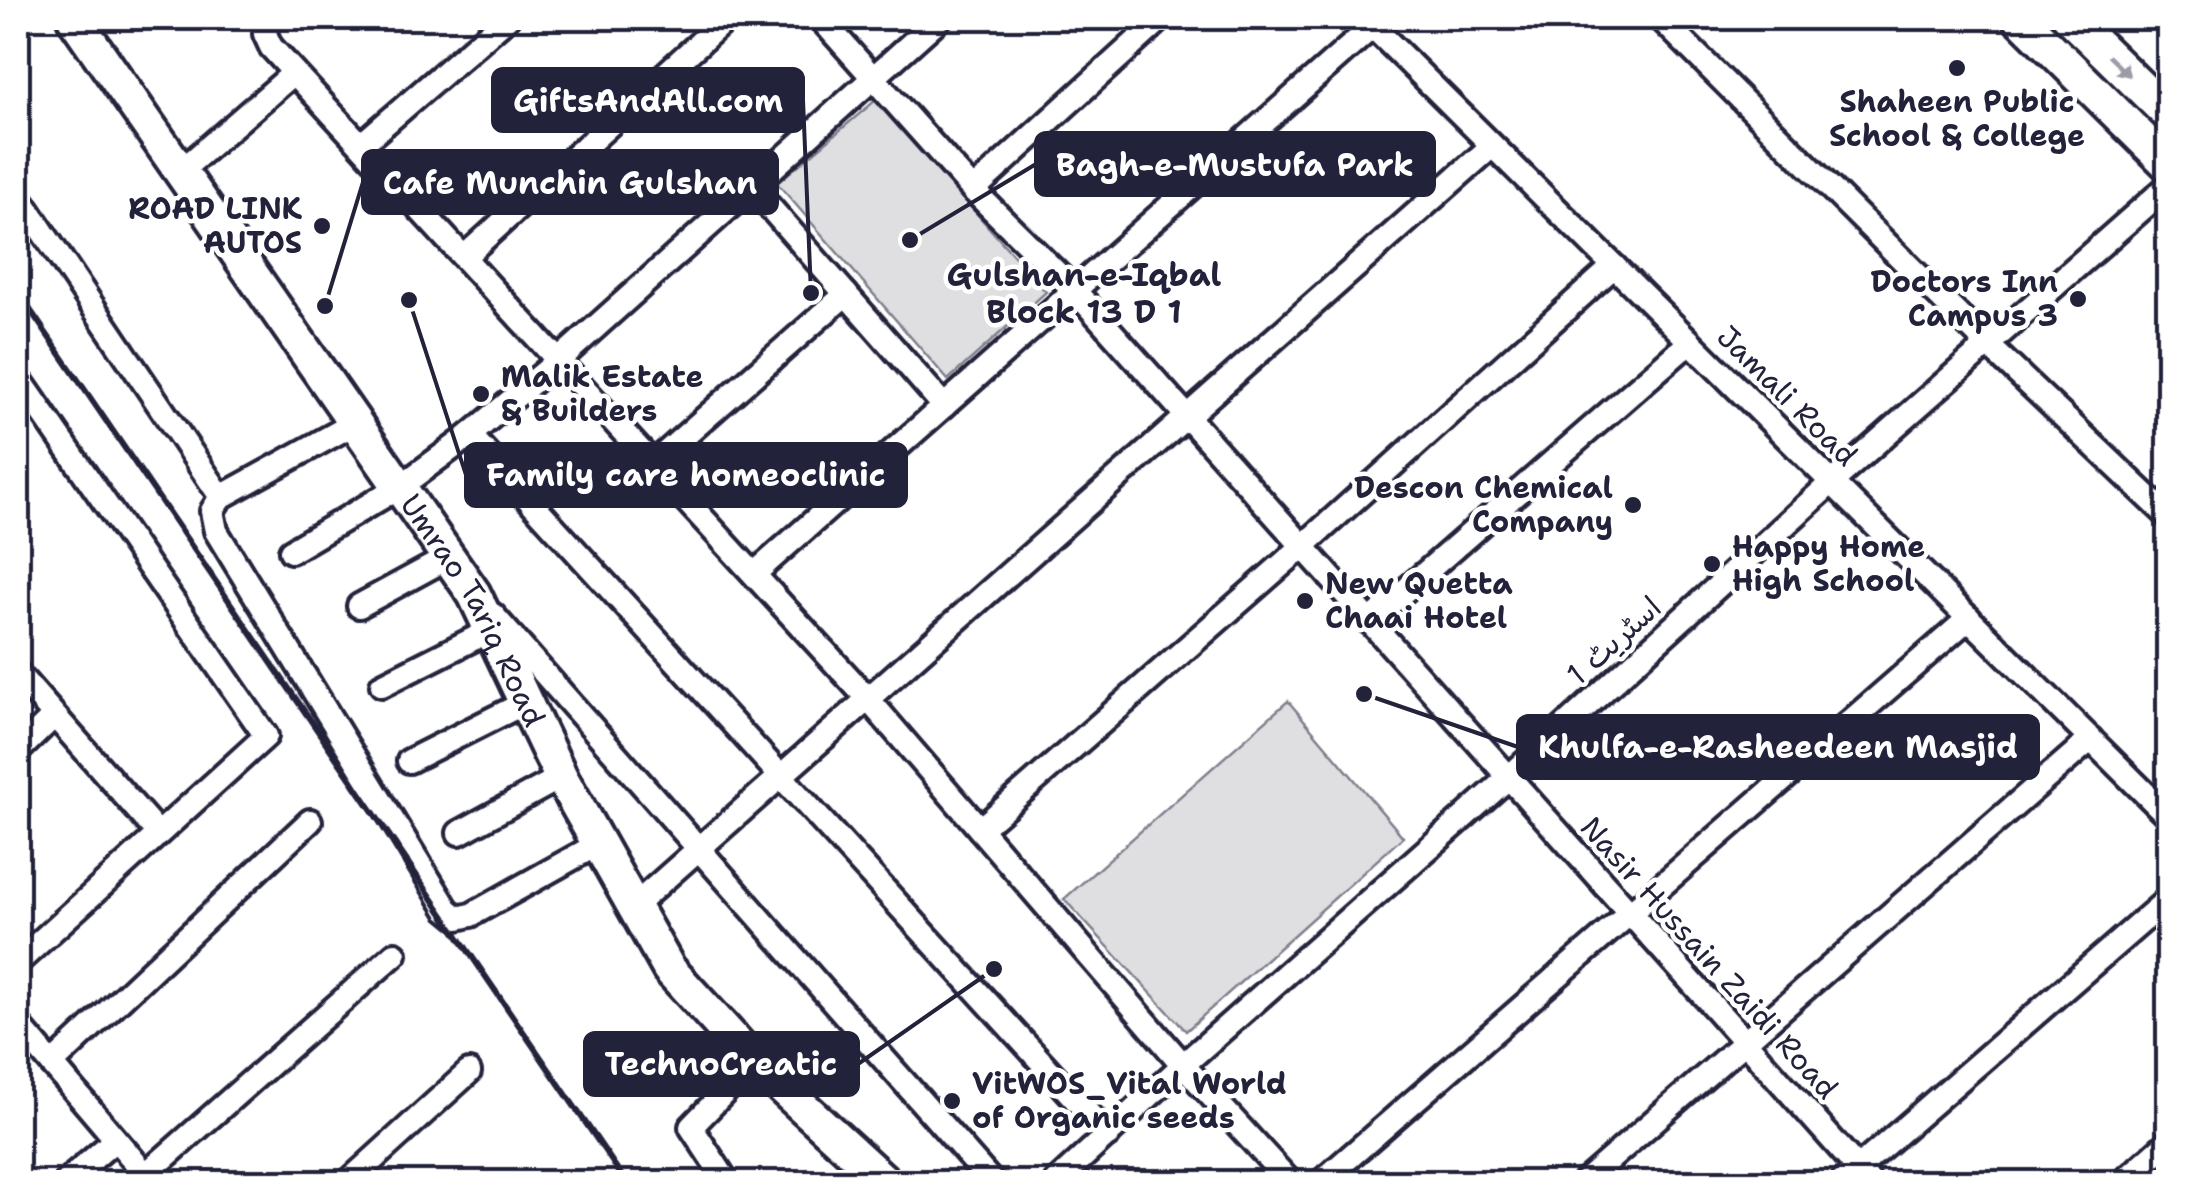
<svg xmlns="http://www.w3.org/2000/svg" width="2186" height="1200" font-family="'Shantell Sans','Playpen Sans Arabic',sans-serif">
	<rect width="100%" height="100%" fill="#fff"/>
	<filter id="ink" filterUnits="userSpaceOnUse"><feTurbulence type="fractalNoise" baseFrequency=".01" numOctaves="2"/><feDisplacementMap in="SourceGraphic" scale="20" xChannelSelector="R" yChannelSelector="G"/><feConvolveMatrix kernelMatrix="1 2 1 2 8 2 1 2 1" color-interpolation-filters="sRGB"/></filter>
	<g filter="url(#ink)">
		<g fill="#dfdfe2" stroke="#80808e" stroke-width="2.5">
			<path d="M 876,100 L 1046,292 L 948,380 L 777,183 Z"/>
			<path d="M 1288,701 L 1403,837 L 1186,1031 L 1064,899 Z"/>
		</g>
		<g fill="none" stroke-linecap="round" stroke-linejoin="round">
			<g stroke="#22223b" stroke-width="30">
				<g id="street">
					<path d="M 268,18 L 265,34 L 271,47 L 868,699 L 1183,1065 L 1290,1182"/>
					<path d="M 820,18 L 973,190 L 1075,291 L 1870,1182"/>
					<path d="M 1364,18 L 2168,816"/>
					<path d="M 1660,18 L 1989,346 L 2168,516"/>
					<path d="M 362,144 L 507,18"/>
					<path d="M 181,171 L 294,73"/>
					<path d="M 752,187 L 944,406"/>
					<path d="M 973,190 L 1162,18"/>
					<path d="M 18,195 L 221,497"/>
					<path d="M 464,257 L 727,18"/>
					<path d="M 18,377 L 266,736 L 18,962"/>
					<path d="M 355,423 L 221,497 L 212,511 L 216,531 L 447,909 L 458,918 L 471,915 L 598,844"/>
					<path d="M 470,435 L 1108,1135"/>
					<path d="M 653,464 L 846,294"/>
					<path d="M 291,551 L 401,486 L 470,435 L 559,360 L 940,18"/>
					<path d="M 754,574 L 1372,27"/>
					<path d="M 359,606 L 449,557"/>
					<path d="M 493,615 L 992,1182"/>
					<path d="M 1369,622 L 1690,342"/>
					<path d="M 18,674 L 157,832"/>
					<path d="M 382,685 L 491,630"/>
					<path d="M 18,751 L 53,717"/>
					<path d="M 409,761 L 526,702"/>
					<path d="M 980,829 L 1302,547 L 1614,266"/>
					<path d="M 459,833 L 561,777"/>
					<path d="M 633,907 L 1492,146"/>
					<path d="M 18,1024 L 152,1182"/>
					<path d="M 52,1064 L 310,821"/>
					<path d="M 145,1175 L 395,954"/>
					<path d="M 66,1182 L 115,1140"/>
					<path d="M 348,1182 L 469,1072"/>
					<path d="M 727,1182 L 691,1127 L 754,1062"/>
					<path d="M 1056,1182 L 1183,1065 L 1508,778 L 1832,482 L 2168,186"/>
					<path d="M 1321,1182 L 1969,618"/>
					<path d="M 1584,1182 L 2091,739"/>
					<path d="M 1842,1182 L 2168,899"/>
					<path d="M 2123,1182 L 2168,1142"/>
				</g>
			</g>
			<g stroke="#22223b" stroke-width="40">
				<g id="secondary">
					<path id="s1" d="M 74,18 L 474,594 L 561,777 L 669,969 L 754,1062 L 885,1182"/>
					<path d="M 2020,18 L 2168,164"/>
					<path d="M 2070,18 L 2168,114"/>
				</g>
			</g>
			<use href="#street" stroke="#fff" stroke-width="22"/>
			<use href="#secondary" stroke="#fff" stroke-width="32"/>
			<path stroke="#22223b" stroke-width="6" d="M 18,292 L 626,1182"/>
		</g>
		<defs><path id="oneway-solid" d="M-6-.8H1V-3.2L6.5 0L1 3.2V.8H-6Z" transform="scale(2.5)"/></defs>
		<use fill="#9c9ca7" href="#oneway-solid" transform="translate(2119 66) rotate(44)"/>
	</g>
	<g fill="#22223b" stroke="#fff" stroke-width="4">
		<circle cx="1957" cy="68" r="10"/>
		<circle cx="322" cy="226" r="10"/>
		<circle cx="2078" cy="299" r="10"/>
		<circle cx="481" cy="394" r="10"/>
		<circle cx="1633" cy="505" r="10"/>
		<circle cx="1712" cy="564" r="10"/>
		<circle cx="1305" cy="601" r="10"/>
		<circle cx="952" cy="1101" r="10"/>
	</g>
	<g text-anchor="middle" stroke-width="9" stroke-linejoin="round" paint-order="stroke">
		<g font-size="30" font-weight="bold" fill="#22223b" stroke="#fff" text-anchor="start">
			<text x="1957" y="112" text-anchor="middle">Shaheen Public<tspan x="1957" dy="34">School &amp; College</tspan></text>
			<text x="302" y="219" text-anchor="end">ROAD LINK<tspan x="302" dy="34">AUTOS</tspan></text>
			<text x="2058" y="292" text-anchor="end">Doctors Inn<tspan x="2058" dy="34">Campus 3</tspan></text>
			<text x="501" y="387">Malik Estate<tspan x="501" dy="34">&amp; Builders</tspan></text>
			<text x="1613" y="498" text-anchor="end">Descon Chemical<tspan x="1613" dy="34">Company</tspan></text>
			<text x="1732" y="557">Happy Home<tspan x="1732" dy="34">High School</tspan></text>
			<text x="1325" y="594">New Quetta<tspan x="1325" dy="34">Chaai Hotel</tspan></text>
			<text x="972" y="1094">VitWOS_Vital World<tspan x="972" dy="34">of Organic seeds</tspan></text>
		</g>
		<g font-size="30" fill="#22223b" stroke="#fff">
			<text transform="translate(1787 396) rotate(45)" y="10">Jamali Road</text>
			<text dy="10" stroke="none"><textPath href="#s1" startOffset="715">Umrao Tariq Road</textPath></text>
			<text transform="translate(1614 641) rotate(-42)" y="10">اسٹریٹ 1</text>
			<text transform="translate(1709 958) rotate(48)" y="10">Nasir Hussain Zaidi Road</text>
		</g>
		<g font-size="32" font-weight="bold" fill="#22223b" stroke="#fff">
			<text x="1084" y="286">Gulshan-e-Iqbal<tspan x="1084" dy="37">Block 13 D 1</tspan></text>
		</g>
	</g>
	<path fill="none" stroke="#22223b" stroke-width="4" d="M811 293L803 100M910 240L1036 164M325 306L363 182M409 300L466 475M1364 694L1518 747M994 969L858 1064"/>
	<g fill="#22223b" stroke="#fff" stroke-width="4">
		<circle cx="811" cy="293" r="10"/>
		<circle cx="910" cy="240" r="10"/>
		<circle cx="325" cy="306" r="10"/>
		<circle cx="409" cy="300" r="10"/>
		<circle cx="1364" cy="694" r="10"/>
		<circle cx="994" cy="969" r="10"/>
	</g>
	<g fill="#22223b" stroke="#22223b" stroke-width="4">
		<rect x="493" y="69" width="310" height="62" rx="10"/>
		<rect x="1036" y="133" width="398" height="62" rx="10"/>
		<rect x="363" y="151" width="414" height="62" rx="10"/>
		<rect x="466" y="444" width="440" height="62" rx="10"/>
		<rect x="1518" y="716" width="520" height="62" rx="10"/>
		<rect x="585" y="1033" width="273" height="62" rx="10"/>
	</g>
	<g font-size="32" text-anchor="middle" font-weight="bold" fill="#fff">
		<text x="648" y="112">GiftsAndAll.com</text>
		<text x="1235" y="176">Bagh-e-Mustufa Park</text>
		<text x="570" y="194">Cafe Munchin Gulshan</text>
		<text x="686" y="486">Family care homeoclinic</text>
		<text x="1778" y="758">Khulfa-e-Rasheedeen Masjid</text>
		<text x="721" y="1075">TechnoCreatic</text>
	</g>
	<rect width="2186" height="1200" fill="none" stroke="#fff" stroke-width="60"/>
	<rect x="30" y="30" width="2126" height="1140" fill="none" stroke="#22223b" stroke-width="4" filter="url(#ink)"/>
</svg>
